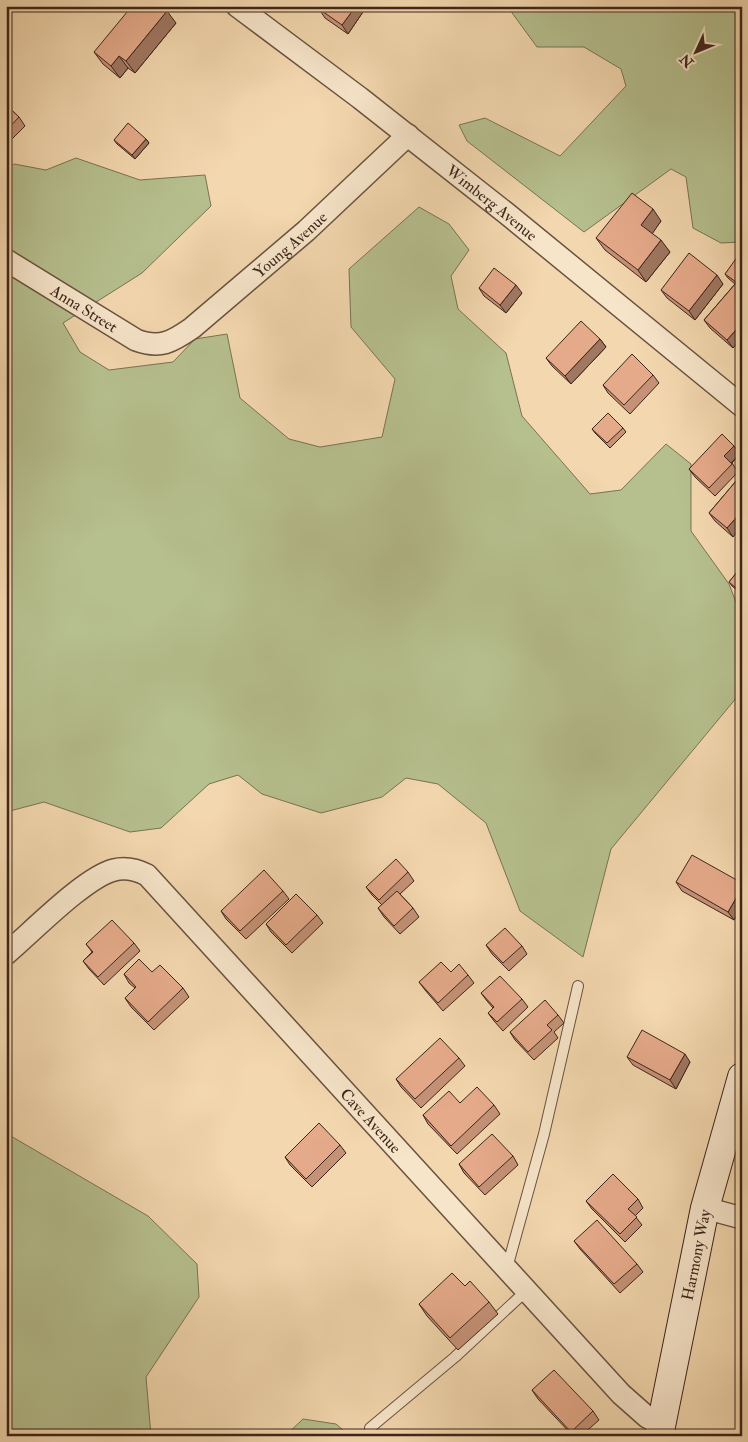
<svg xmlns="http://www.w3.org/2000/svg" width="748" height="1442" font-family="'IM FELL Double Pica',serif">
	<rect width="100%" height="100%" fill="#f3d7ae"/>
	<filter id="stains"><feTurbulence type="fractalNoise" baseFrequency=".004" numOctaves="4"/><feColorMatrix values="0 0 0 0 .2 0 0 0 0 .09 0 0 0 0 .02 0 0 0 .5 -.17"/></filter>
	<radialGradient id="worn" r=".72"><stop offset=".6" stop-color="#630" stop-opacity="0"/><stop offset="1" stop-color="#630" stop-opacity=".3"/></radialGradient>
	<g fill="#b6bf8e" stroke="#7a7254">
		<path d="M 507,6 L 742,6 L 742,242 L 721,243 L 693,228 L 686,177 L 671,169 L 584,232 L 467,141 L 459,125 L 485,118 L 560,156 L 626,86 L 621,69 L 584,47 L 537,47 Z"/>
		<path d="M 76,158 L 140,180 L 205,175 L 211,206 L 142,273 L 63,323 L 80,352 L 109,370 L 173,362 L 195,339 L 227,334 L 240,398 L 289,439 L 320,447 L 382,437 L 395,379 L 351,327 L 349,269 L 419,207 L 449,224 L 469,250 L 451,276 L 458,309 L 506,353 L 522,416 L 590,494 L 621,490 L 666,444 L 691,464 L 691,531 L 729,584 L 742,618 L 742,691 L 611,849 L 583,957 L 520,911 L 486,823 L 438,784 L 406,778 L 382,797 L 321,813 L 262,794 L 238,775 L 209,784 L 161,828 L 130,832 L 44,802 L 6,812 L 6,302 L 12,280 L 6,266 L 6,169 L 14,164 L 46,170 Z"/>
		<path d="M 6,1135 L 9,1135 L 148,1216 L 197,1264 L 199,1297 L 146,1377 L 151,1436 L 6,1436 Z"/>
		<path d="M 303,1419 L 336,1424 L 350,1436 L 285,1436 Z"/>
	</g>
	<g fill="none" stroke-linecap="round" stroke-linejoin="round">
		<g stroke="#6a5240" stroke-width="12">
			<g id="lane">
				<path d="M 507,1268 L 544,1134 L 578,986"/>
				<path d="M 370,1428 L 455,1357 L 526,1291"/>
			</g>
		</g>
		<g stroke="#6a5240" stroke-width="24">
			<g id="street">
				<path id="s1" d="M 237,6 L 360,98 L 506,213 L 742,406"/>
				<path id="s2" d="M 6,260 L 136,340 C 160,349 172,342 192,328 L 306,231 L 408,135"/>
				<path id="s3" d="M 6,954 C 31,933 85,877 114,870 C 126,867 137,870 147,875 L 621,1394 L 647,1417 L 660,1424"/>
				<path d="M 705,1208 L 742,1218"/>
			</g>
		</g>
		<g stroke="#3d251b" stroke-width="30">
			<g id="secondary">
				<path id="s4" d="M 659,1436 L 705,1208 L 742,1077"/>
			</g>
		</g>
		<use href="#lane" stroke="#f7e5ca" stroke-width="10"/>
		<use href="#street" stroke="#f7e5ca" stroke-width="21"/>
		<use href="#secondary" stroke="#f7e5ca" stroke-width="28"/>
	</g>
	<g fill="#c59277" stroke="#3d251b">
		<path d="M 367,6 L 348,34 L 325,18 L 319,9 Z"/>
		<path d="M 176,23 L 135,73 L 128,68 L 120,78 L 103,64 L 94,52 Z"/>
		<path d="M 6,105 L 19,117 L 25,126 L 6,145 Z"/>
		<path d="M 146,139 L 149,143 L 135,159 L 117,144 L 114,140 Z"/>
		<path d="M 661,221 L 652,233 L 670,252 L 646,282 L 605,250 L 596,238 Z"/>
		<path d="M 742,255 L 742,338 L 733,348 L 710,328 L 704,320 L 735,284 L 728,278 L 725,274 Z"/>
		<path d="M 723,284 L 695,320 L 667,298 L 661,290 Z"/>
		<path d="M 479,288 L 522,293 L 506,313 L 484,296 Z"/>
		<path d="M 600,339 L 606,347 L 571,384 L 552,366 L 546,358 Z"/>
		<path d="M 653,375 L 659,383 L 630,414 L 608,393 L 603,385 Z"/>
		<path d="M 623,428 L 626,432 L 610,448 L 595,433 L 592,429 Z"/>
		<path d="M 734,446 L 740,454 L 732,463 L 738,472 L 715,496 L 695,477 L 689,469 Z"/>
		<path d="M 742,474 L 733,537 L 715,521 L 709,513 Z"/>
		<path d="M 742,566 L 742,594 L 732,586 L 729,582 Z"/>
		<path d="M 408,872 L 414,881 L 400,894 L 413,908 L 419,917 L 400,934 L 384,917 L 378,908 L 382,905 L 372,895 L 366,887 Z"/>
		<path d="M 676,882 L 742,883 L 742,907 L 734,920 L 682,891 Z"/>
		<path d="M 283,891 L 289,899 L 246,939 L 226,919 L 221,911 Z"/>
		<path d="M 317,915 L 323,923 L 292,953 L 271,932 L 266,924 Z"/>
		<path d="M 134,943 L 140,951 L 104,985 L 89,969 L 83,961 L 92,952 L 86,944 Z"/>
		<path d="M 486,945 L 522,946 L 527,954 L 509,971 L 492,954 Z"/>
		<path d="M 152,972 L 183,988 L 189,997 L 154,1030 L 131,1007 L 125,998 L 135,988 L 129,983 L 124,974 Z"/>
		<path d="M 451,972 L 468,975 L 474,983 L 443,1011 L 425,990 L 419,982 Z"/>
		<path d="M 481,993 L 522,999 L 528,1007 L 503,1031 L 494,1021 L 488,1013 L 493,1008 L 487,1001 Z"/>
		<path d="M 558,1015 L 564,1023 L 554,1032 L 558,1038 L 534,1060 L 515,1040 L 510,1032 Z"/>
		<path d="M 627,1057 L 690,1062 L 676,1089 L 633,1065 Z"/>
		<path d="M 459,1058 L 465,1066 L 421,1108 L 401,1087 L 396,1079 Z"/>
		<path d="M 460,1103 L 494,1105 L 500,1114 L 457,1154 L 428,1124 L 423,1115 Z"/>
		<path d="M 340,1145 L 346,1153 L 312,1187 L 290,1165 L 285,1157 Z"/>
		<path d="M 513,1156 L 518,1165 L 485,1195 L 464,1173 L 459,1164 Z"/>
		<path d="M 638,1199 L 643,1208 L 635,1216 L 642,1225 L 625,1242 L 592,1209 L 586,1201 Z"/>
		<path d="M 574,1241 L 637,1264 L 643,1272 L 620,1293 L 580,1249 Z"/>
		<path d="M 489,1302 L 498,1314 L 458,1350 L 427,1316 L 419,1304 Z"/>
		<path d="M 532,1390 L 593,1411 L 599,1420 L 581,1436 L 573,1436 L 538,1399 Z"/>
	</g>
	<g fill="#a07761" stroke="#3d251b">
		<path d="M 104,6 L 111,6 L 108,11 Z"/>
		<path d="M 356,6 L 367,6 L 348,34 L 342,25 Z"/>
		<path d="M 167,11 L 176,23 L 135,73 L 126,61 Z"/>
		<path d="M 119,56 L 128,68 L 120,78 L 111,66 Z"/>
		<path d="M 146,139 L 149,143 L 135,159 L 132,155 Z"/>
		<path d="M 653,209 L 661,221 L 650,237 L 641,225 Z"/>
		<path d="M 661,240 L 670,252 L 646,282 L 638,270 Z"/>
		<path d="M 717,275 L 723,284 L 695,320 L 689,311 Z"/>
		<path d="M 516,285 L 522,293 L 506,313 L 500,305 Z"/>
		<path d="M 742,323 L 742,338 L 733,348 L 727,340 Z"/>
		<path d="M 600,339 L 606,347 L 571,384 L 565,376 Z"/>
		<path d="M 734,446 L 740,454 L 730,464 L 724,456 Z"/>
		<path d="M 742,511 L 742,526 L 733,537 L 727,528 Z"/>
		<path d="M 742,888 L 742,907 L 734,920 L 728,912 Z"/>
		<path d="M 685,1054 L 690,1062 L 676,1089 L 670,1080 Z"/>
	</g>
	<g fill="#e5aa8a" stroke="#3d251b">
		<path d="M 132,6 L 162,6 L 167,11 L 126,61 L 119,56 L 111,66 L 94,52 Z"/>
		<path d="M 321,6 L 356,6 L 342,25 L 319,9 Z"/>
		<path d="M 6,105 L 19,117 L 6,131 Z"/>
		<path d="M 128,123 L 146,139 L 132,155 L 114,140 Z"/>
		<path d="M 632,193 L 653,209 L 641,225 L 661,240 L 638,270 L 596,238 Z"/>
		<path d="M 689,253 L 717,275 L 689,311 L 661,290 Z"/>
		<path d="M 740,253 L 742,255 L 742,283 L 740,285 L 725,274 Z"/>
		<path d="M 494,268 L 516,285 L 500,305 L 479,288 Z"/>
		<path d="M 736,283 L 742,288 L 742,323 L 727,340 L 704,320 Z"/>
		<path d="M 581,321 L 600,339 L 565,376 L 546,358 Z"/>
		<path d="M 632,354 L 653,375 L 624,405 L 603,385 Z"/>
		<path d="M 608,413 L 623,428 L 607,443 L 592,429 Z"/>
		<path d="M 722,434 L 734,446 L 724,456 L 732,464 L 709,488 L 689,469 Z"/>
		<path d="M 742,474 L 742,511 L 727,528 L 709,513 Z"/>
		<path d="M 742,566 L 742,593 L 729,582 Z"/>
		<path d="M 692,855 L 742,883 L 742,888 L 728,912 L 676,882 Z"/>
		<path d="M 396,859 L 408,872 L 379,900 L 366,887 Z"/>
		<path d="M 264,870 L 283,891 L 240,931 L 221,911 Z"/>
		<path d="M 397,891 L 413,908 L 394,926 L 378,908 Z"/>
		<path d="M 296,894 L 317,915 L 286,945 L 266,924 Z"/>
		<path d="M 112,920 L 134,943 L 98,977 L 83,961 L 93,952 L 86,944 Z"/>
		<path d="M 505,928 L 522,946 L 503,963 L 486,945 Z"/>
		<path d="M 139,959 L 152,972 L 160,965 L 183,988 L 148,1022 L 125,998 L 136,987 L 124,974 Z"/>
		<path d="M 441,962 L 451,972 L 459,964 L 468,975 L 438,1003 L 419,982 Z"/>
		<path d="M 500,976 L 522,999 L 497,1022 L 488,1013 L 494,1007 L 481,993 Z"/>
		<path d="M 545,1000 L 558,1015 L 547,1025 L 552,1030 L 528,1052 L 510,1032 Z"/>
		<path d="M 642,1030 L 685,1054 L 670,1080 L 627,1057 Z"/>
		<path d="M 440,1038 L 459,1058 L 415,1099 L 396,1079 Z"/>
		<path d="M 477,1087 L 494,1105 L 451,1146 L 423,1115 L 449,1091 L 460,1103 Z"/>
		<path d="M 319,1123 L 340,1145 L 306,1179 L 285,1157 Z"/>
		<path d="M 492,1134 L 513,1156 L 479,1187 L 459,1164 Z"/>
		<path d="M 613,1174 L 638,1199 L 628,1209 L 637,1217 L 620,1234 L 586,1201 Z"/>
		<path d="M 597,1220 L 637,1264 L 614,1284 L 574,1241 Z"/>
		<path d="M 452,1273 L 465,1286 L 470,1281 L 489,1302 L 450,1338 L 419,1304 Z"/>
		<path d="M 554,1370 L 593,1411 L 571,1432 L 532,1390 Z"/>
	</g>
	<g text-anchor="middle" stroke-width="4" stroke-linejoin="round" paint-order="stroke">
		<g font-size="16" fill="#3d251b" stroke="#f7e5ca">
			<text dy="6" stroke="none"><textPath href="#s1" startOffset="322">Wimberg Avenue</textPath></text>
			<text dy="6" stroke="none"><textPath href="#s2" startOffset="342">Young Avenue</textPath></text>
			<text dy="6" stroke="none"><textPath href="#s2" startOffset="92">Anna Street</textPath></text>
			<text dy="6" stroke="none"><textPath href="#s3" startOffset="504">Cave Avenue</textPath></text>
			<text dy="6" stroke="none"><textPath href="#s4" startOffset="185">Harmony Way</textPath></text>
		</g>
	</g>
	<rect width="748" height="1442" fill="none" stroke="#f3d7ae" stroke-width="25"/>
	<rect x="8" y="8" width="733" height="1427" fill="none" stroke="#3d251b" stroke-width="2.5"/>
	<rect x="12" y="12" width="723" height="1417" fill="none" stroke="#3d251b"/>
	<g transform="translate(696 52) rotate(226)" stroke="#f7e5ca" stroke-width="4" paint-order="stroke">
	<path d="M0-4L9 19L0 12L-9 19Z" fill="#3d251b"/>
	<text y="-8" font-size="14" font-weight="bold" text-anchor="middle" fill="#3d251b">N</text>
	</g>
	<rect width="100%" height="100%" filter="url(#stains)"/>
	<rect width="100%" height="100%" fill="url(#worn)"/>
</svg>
